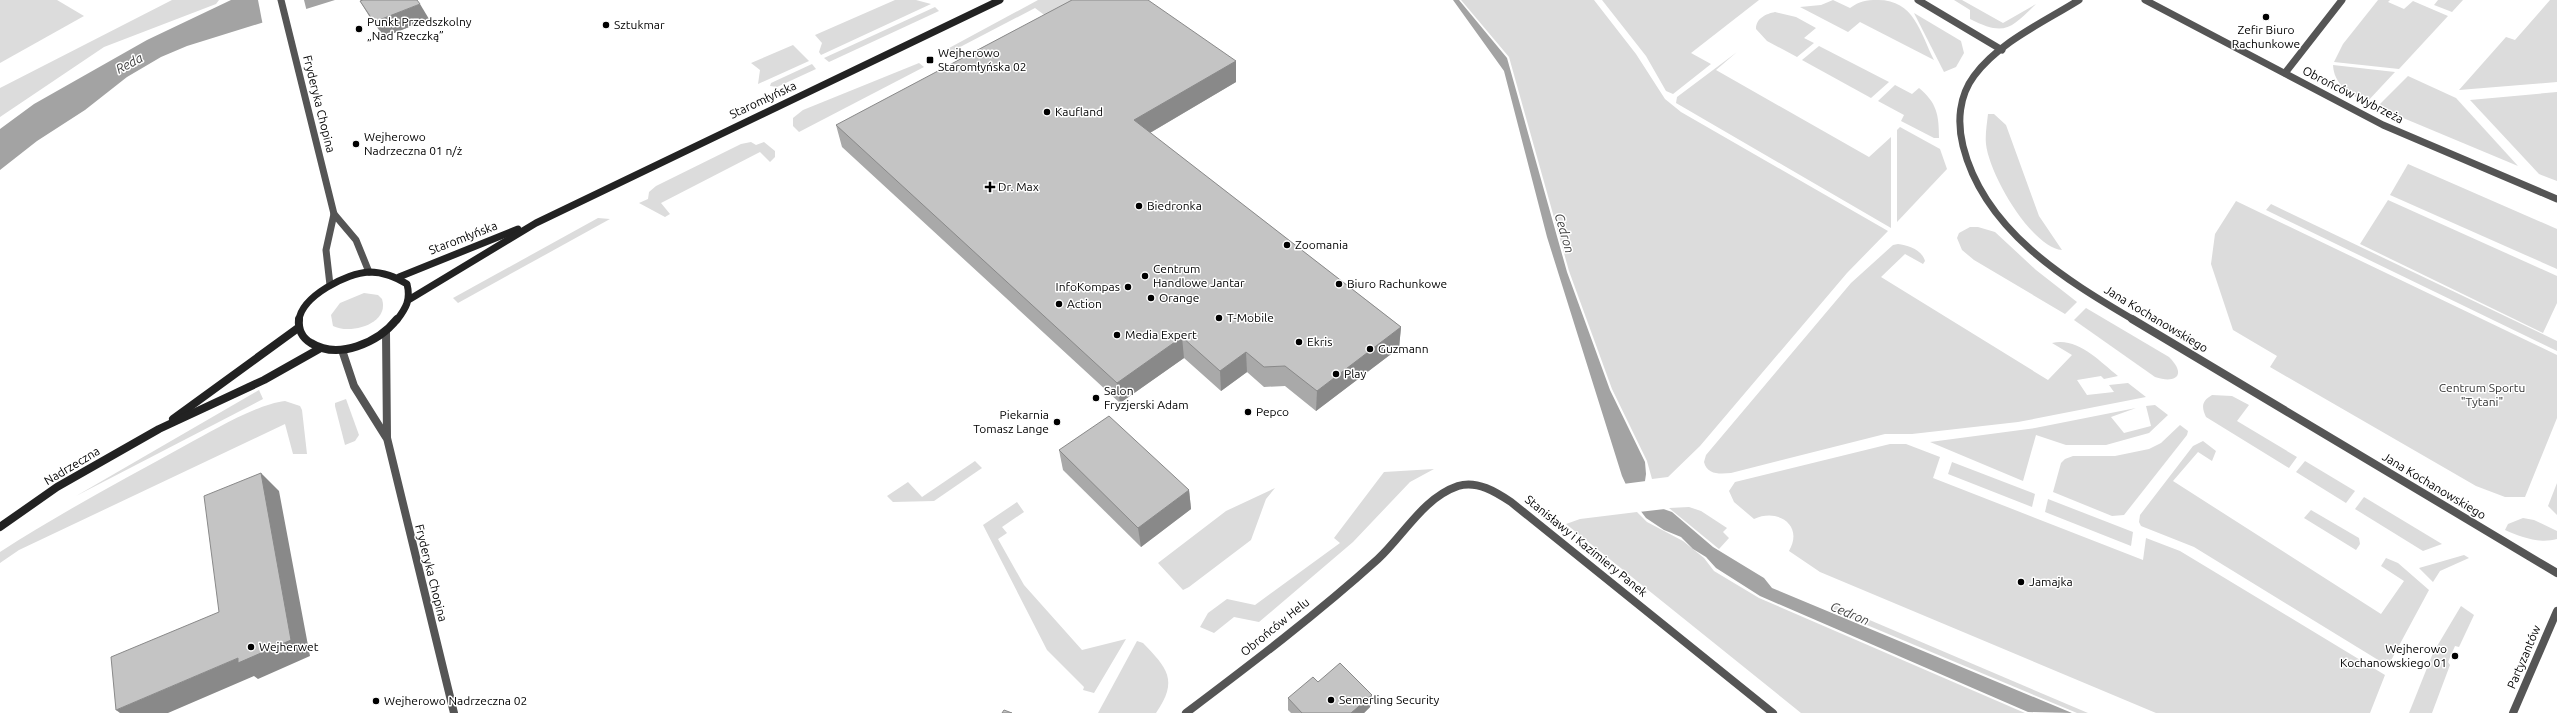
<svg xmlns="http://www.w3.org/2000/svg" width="2557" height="713" font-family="Ubuntu,sans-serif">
	<rect width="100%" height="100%" fill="#fff"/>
	<g fill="#dcdcdc">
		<path d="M 0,0 L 57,0 L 84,16 L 0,63 Z"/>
		<path d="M 172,0 L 219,0 L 216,4 L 104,47 L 0,117 L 0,88 Z"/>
		<path d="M 895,0 L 916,0 L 931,4 L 821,55 L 819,52 L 822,43 L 815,35 Z"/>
		<path d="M 1038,0 L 1088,0 L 1059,26 L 1035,8 L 941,57 L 938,54 Z"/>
		<path d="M 1461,0 L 1594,0 L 1636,54 L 1665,99 L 1681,112 L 1888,231 L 1847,273 L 1700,446 L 1668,477 L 1652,479 L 1647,461 L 1612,389 L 1569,271 L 1509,57 Z"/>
		<path d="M 1602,0 L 1759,0 L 1691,53 L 1711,64 L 1673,94 L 1666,91 L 1646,56 Z"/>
		<path d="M 1833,0 L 1850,8 C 1860,1 1865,0 1878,0 C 1914,0 1920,32 1934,60 L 1860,22 L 1848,32 L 1800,7 L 1821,5 Z"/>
		<path d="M 1954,0 L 1962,0 L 2003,23 L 2036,4 C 2011,28 2005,37 1970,19 L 1970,10 Z"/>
		<path d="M 2378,0 L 2390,0 L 2388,2 L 2404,9 L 2413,1 L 2448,16 L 2399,69 L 2334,62 L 2343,44 Z"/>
		<path d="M 2438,0 L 2463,0 L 2452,12 L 2434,5 Z"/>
		<path d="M 2550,0 L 2557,0 L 2557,82 L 2459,90 L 2506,37 L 2515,40 Z"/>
		<path d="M 935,7 L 939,11 L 829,62 L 824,58 Z"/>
		<path d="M 1775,12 L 1796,17 L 1816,28 L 1804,38 L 1814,43 L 1797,57 L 1767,41 L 1756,29 C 1756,18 1766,14 1775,12 Z"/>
		<path d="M 1914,13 L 1961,41 L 1964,53 L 1956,67 L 1944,72 Z"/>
		<path d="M 793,45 L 809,61 L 758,84 L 760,70 L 751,63 Z"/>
		<path d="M 1819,46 L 1889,82 L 1871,98 L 1802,60 Z"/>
		<path d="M 1737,52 L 1716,70 L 1869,157 L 1891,137 L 1891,228 L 1676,103 L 1677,97 Z"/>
		<path d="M 919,63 L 924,67 L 799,132 L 793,126 L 793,118 L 803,110 Z"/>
		<path d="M 812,64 L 816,69 L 777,87 L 770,86 L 771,83 Z"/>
		<path d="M 2333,65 L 2395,72 L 2366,103 C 2350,94 2334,85 2333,65 Z"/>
		<path d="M 2408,76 L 2456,98 L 2518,166 L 2384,110 L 2380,104 Z"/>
		<path d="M 1895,85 L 1912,94 L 1919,88 C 1937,103 1939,115 1939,138 L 1934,138 L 1901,121 L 1904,115 L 1878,101 Z"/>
		<path d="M 2557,92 L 2557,181 L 2539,174 L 2470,100 Z"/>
		<path d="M 1988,114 L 1994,114 L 2006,125 L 2039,216 L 2062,250 C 2031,247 1989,174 1986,144 C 1985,135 1987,123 1988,114 Z"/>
		<path d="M 1900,127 L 1940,149 L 1947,169 L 1897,222 L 1897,130 Z"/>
		<path d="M 751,142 L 756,145 L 764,142 L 775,151 L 775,157 L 770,162 L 760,152 L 661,203 L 670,214 L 665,217 L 639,203 L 648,199 L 649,192 L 656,186 L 741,144 Z"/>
		<path d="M 2408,164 L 2557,229 L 2557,269 L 2390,195 Z"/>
		<path d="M 2388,200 L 2557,276 L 2557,303 L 2543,333 L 2360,244 Z"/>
		<path d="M 2236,201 L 2557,355 L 2557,418 L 2525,497 L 2505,497 L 2476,486 L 2270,367 L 2277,356 L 2233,330 L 2211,264 L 2215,234 Z"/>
		<path d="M 2271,204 L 2557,341 L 2557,351 L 2266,210 Z"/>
		<path d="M 598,218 L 610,219 L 458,303 L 453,298 Z"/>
		<path d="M 1970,227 L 1978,227 L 1995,232 L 2036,270 L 2077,302 L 2065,314 L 1974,260 L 1962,250 L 1957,238 L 1959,233 Z"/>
		<path d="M 1898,244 C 1908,245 1922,250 1925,261 L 1923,264 L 1905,254 L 1881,277 L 2048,380 L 2072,355 L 2052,343 C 2078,337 2099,361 2118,376 L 2104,379 L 2101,376 L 2077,380 L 2087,395 L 2114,392 L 2109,385 L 2128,383 L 2146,397 L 2018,422 L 1912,434 L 1885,434 L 1731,473 C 1720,474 1707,475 1704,462 L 1706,455 L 1851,283 L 1893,245 Z"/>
		<path d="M 364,293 L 378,295 L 382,299 C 390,324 350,335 333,326 L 331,315 L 340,303 Z"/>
		<path d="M 2086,308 L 2169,357 C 2187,375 2176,384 2155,377 L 2074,320 Z"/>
		<path d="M 259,390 L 263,399 L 76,496 Z"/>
		<path d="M 2212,395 L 2232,396 L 2249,405 L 2237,421 L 2297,457 L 2289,468 L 2206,417 C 2201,406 2202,401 2212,395 Z"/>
		<path d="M 346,399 L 359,435 L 355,441 L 345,445 L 335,406 L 335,403 Z"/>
		<path d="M 285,401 L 300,406 L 302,410 L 307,454 L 293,454 L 285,424 L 19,550 L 0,563 L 0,552 C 60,513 123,480 186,445 C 212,431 257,404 285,401 Z"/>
		<path d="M 2155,405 L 2168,415 L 2149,433 L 2106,445 L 2066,445 L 2036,435 L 2023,481 L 1930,442 L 2035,428 L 2136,408 L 2111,417 L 2124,433 L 2151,426 L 2146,406 Z"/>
		<path d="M 2180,425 L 2188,431 L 2187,435 L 2124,515 L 2112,516 L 2053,492 L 2061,463 L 2065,459 L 2073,456 L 2115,456 L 2149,449 L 2161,443 Z"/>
		<path d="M 2203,441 L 2216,451 L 2212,461 L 2198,452 L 2173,481 L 2381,614 L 2404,581 L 2381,566 L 2386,558 L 2398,563 L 2429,590 L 2388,666 L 2194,547 L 2141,526 L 2139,522 L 2140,515 L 2193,446 Z"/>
		<path d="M 1890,444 L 1906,444 L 1940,457 L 1933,478 L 2143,560 L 2146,538 L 2180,551 L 2385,675 L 2370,713 L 2156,713 L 1820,572 L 1789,551 C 1804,525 1778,508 1754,519 L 1734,502 L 1729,491 L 1735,482 Z"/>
		<path d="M 975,461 L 982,468 L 934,501 L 893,502 L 887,496 L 908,482 L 922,497 Z"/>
		<path d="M 2305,461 L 2355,491 L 2346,503 L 2296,472 Z"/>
		<path d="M 1952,462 L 2035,494 L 2032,507 L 1948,474 Z"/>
		<path d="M 1434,469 L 1410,482 L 1353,542 L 1259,622 L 1234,617 L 1214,633 L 1200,627 L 1208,613 L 1227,599 L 1255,605 L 1340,543 L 1334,538 L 1384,472 Z"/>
		<path d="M 2557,483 L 2557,515 L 2548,506 Z"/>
		<path d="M 1275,488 L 1266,499 L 1251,540 L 1189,587 L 1183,590 L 1158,563 L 1226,511 Z"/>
		<path d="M 2364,497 L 2442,544 L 2423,551 L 2355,509 Z"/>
		<path d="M 2048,499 L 2133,532 L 2131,546 L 2045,512 Z"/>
		<path d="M 1017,502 L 1024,512 L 1002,527 L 1007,533 L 998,539 L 1024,585 L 1082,650 L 1126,639 L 1094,693 L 1083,690 L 1084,687 L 1047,650 L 983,525 Z"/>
		<path d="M 1689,507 L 1701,511 L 1727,528 L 1723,532 L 1729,538 L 1719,549 L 1669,508 Z"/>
		<path d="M 2311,510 L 2359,538 L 2360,544 L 2356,550 L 2304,518 Z"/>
		<path d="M 1637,512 L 1647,522 L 1683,541 L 1704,558 L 1714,571 L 1759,598 L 2025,713 L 1801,713 L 1566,524 L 1580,519 Z"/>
		<path d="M 2523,518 L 2534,520 L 2557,531 L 2557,539 C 2539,544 2521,537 2505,530 L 2508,524 Z"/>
		<path d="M 2464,555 L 2469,558 L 2440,571 L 2433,582 L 2419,568 Z"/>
		<path d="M 1832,604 L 2088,713 L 2077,713 L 1831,610 Z"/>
		<path d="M 2461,606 L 2474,615 L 2459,647 L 2455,646 L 2448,662 L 2450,665 L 2432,713 L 2409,713 L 2433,653 Z"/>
		<path d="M 1137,641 L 1143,643 C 1167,668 1179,680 1156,713 L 1098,713 Z"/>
	</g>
	<g fill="#a3a3a3">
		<path d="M 231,0 L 335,0 L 187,46 L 161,57 L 127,77 L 85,110 L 37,141 L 0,170 L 0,129 L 34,104 L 147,40 Z"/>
		<path d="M 1453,0 L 1459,0 L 1507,58 L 1567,272 L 1610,390 L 1645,462 L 1646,474 L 1644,488 L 1652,505 L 1672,512 L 1713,547 L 1764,578 L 1772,588 L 2072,713 L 2028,712 L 1760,596 L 1716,568 L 1706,557 L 1693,549 L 1681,537 L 1664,530 L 1646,518 L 1634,502 L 1622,476 L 1547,237 L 1504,71 Z"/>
	</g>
	<g fill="#fff">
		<path d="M 258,0 L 304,0 L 307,12 L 263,26 Z"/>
		<path d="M 1646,481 L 1646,488 L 1653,503 L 1665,509 L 1639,512 L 1632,503 L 1623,484 Z"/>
	</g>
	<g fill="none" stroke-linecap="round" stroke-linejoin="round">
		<g stroke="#555" stroke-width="7">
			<path d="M 1918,0 L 2002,50"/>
			<path d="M 2079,0 C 2044,22 1999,42 1974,76 C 1959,96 1957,122 1963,146 C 1984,230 2064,279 2134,320"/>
			<path d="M 2285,73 L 2342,0"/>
		</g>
		<g stroke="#555" stroke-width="8">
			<path d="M 2132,319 L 2557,573"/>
			<path d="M 1186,713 C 1251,664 1317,614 1378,559 C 1404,535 1423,498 1458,486 C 1477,480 1496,492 1511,502 L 1773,713"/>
		</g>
		<g stroke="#555" stroke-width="7">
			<path d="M 281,0 L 334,214 L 326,250 L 330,285"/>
			<path d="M 2145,0 L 2383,125 L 2557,199"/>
			<path d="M 334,214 L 356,240 L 369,272"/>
		</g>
		<g stroke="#555" stroke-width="8">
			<path d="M 386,332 L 387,438 L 454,713"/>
			<path d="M 342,350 L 354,386 L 386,437"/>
			<path d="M 2513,713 L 2557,611"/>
		</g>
		<g stroke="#222" stroke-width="7">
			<path d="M 399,277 L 518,229"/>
			<path d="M 410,299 L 536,223 L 1000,0"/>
			<path d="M 299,320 C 302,296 347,273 369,272 C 384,272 395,277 407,284 C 411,300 406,308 397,320"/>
		</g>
		<g stroke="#222" stroke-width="8">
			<path d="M 299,319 C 298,329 302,338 311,343 C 338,360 378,343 397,319"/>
			<path d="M 173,419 L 298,328"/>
			<path d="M 0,527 L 57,487 L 159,429 L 264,380 L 319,349"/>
		</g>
	</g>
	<g fill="#a9a9a9">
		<path d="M 360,1 L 429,19 L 384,37 L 369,16 Z"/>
		<path d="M 1236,61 L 1236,82 L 1150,133 L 1401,327 L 1399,348 L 1316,411 L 1285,386 L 1264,387 L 1247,372 L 1221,391 L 1184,358 L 1120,403 L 842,147 L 836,125 Z"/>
		<path d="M 1059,450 L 1189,490 L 1191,509 L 1141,547 L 1063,470 Z"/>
		<path d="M 1318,682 L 1372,695 L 1370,707 L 1364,713 L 1291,713 L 1288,710 L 1288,698 Z"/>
	</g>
	<g fill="#898989">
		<path d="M 420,4 L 429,19 L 384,37 L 374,22 Z"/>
		<path d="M 1236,61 L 1236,82 L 1136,141 L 1134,120 Z"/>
		<path d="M 1401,327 L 1399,348 L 1316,411 L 1317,391 Z"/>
		<path d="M 1182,337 L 1184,358 L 1120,403 L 1117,383 Z"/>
		<path d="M 1246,352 L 1247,372 L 1221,391 L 1220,371 Z"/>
		<path d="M 261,473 L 279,491 L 310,656 L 258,679 L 254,676 L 168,713 L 120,713 L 116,710 L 238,658 Z"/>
		<path d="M 1189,490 L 1191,509 L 1141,547 L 1138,528 Z"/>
		<path d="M 1372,695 L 1370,707 L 1364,713 L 1351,713 Z"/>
	</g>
	<g fill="#c4c4c4" stroke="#898989">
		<path d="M 363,0 L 417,0 L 420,4 L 374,22 L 360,1 Z"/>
		<path d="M 1072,0 L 1148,0 L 1236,61 L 1134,120 L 1401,327 L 1317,391 L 1285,366 L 1264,367 L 1246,352 L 1220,371 L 1182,337 L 1117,383 L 836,125 Z"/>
		<path d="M 1109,416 L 1189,490 L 1138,528 L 1059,450 Z"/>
		<path d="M 261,473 L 291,640 L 238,663 L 238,658 L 116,710 L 111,657 L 219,612 L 204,496 Z"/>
		<path d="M 1340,663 L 1372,695 L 1351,713 L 1302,713 L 1288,698 L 1313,677 L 1318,682 Z"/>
		<path d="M 1004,710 L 1012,713 L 1002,713 Z"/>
	</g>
	<g fill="#000" stroke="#fff" stroke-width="1.5">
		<circle cx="2266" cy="17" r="4"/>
		<circle cx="606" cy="25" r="4"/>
		<circle cx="359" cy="29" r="4"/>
		<rect x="926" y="56" width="8" height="8" rx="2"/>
		<circle cx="1047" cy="112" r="4"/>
		<circle cx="356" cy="144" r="4"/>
		<path d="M988 181h4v4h4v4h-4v4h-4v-4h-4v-4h4z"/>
		<circle cx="1139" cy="206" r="4"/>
		<circle cx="1287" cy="245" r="4"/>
		<circle cx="1145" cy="276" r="4"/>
		<circle cx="1339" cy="284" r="4"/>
		<circle cx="1128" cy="287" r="4"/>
		<circle cx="1151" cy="298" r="4"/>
		<circle cx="1059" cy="304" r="4"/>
		<circle cx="1219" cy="318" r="4"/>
		<circle cx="1117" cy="335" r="4"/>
		<circle cx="1299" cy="342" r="4"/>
		<circle cx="1370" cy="349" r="4"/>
		<circle cx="1336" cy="374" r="4"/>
		<circle cx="1096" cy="398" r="4"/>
		<circle cx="1248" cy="412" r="4"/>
		<circle cx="1057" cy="422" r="4"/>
		<circle cx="2021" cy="582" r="4"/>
		<circle cx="251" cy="647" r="4"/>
		<circle cx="2455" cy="656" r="4"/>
		<circle cx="1331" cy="700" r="4"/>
		<circle cx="376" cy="701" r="4"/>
	</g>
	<g text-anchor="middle" stroke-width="3" stroke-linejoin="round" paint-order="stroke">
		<g font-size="12" fill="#000" stroke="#fff" text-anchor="start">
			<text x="367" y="26">Punkt Przedszkolny<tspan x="367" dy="14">„Nad Rzeczką”</tspan></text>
			<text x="614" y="29">Sztukmar</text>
			<text x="2266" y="34" text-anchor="middle">Zefir Biuro<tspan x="2266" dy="14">Rachunkowe</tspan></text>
			<text x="938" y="57">Wejherowo<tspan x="938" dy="14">Staromłyńska 02</tspan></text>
			<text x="1055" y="116">Kaufland</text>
			<text x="364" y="141">Wejherowo<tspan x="364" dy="14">Nadrzeczna 01 n/ż</tspan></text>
			<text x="998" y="191">Dr. Max</text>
			<text x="1147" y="210">Biedronka</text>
			<text x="1295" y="249">Zoomania</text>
			<text x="1153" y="273">Centrum<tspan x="1153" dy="14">Handlowe Jantar</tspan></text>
			<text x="1347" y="288">Biuro Rachunkowe</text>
			<text x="1120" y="291" text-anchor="end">InfoKompas</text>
			<text x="1159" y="302">Orange</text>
			<text x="1067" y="308">Action</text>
			<text x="1227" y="322">T-Mobile</text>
			<text x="1125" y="339">Media Expert</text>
			<text x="1307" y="346">Ekris</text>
			<text x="1378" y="353">Guzmann</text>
			<text x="1344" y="378">Play</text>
			<text x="1104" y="395">Salon<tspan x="1104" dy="14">Fryzjerski Adam</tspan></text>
			<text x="1256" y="416">Pepco</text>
			<text x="1049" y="419" text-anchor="end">Piekarnia<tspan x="1049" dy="14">Tomasz Lange</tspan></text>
			<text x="2029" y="586">Jamajka</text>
			<text x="259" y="651">Wejherwet</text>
			<text x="2447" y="653" text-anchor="end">Wejherowo<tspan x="2447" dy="14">Kochanowskiego 01</tspan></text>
			<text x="1339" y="704">Semerling Security</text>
			<text x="384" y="705">Wejherowo Nadrzeczna 02</text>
		</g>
		<g font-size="12" fill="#000" stroke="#fff">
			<text transform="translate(2353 95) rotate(27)" y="4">Obrońców Wybrzeża</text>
			<text transform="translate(763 100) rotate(-25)" y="4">Staromłyńska</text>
			<text transform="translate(319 104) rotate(76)" y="4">Fryderyka Chopina</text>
			<text transform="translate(463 238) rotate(-21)" y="4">Staromłyńska</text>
			<text transform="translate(2156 319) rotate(31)" y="4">Jana Kochanowskiego</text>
			<text transform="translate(72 466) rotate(-31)" y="4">Nadrzeczna</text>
			<text transform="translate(2434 486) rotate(31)" y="4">Jana Kochanowskiego</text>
			<text transform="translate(1586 546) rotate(39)" y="4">Stanisławy i Kazimiery Panek</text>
			<text transform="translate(431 573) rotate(76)" y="4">Fryderyka Chopina</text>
			<text transform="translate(1275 627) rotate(-39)" y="4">Obrońców Helu</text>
			<text transform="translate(2524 657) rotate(-67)" y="4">Partyzantów</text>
		</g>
		<g font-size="12" fill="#333" stroke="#fff">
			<text x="2482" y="392">Centrum Sportu<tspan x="2482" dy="14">"Tytani"</tspan></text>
		</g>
		<g font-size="13" font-style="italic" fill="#444" stroke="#fff">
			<text transform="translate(129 63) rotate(-28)" y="5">Reda</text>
			<text transform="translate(1565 233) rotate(74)" y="5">Cedron</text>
			<text transform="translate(1850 613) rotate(23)" y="5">Cedron</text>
		</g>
	</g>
</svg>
